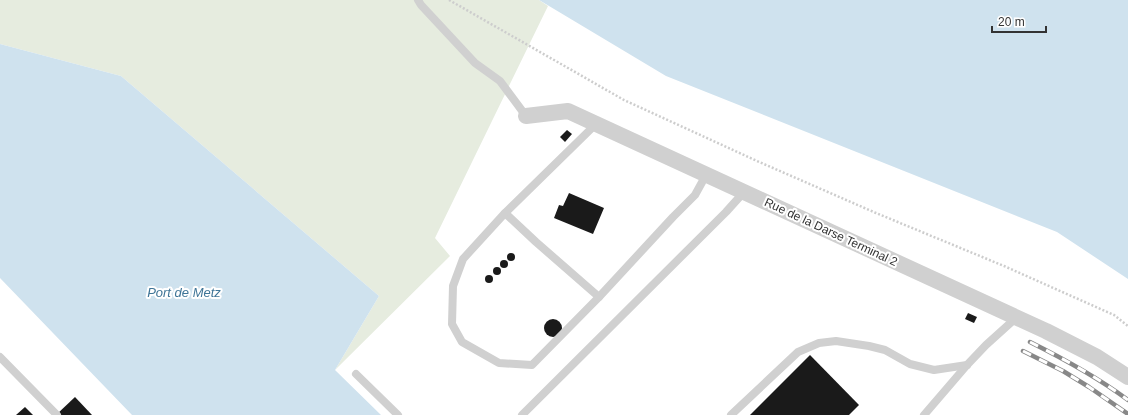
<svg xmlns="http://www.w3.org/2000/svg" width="1128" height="415" font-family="Arial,sans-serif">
	<rect width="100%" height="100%" fill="#fff"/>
	<path fill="#e6ecdf" d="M 0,0 L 539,0 L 548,6 L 435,238 L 450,256 L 335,370 L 379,296 L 121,76 L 0,44 Z"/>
	<g fill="#cfe2ee">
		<path d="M 539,0 L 1128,0 L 1128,279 L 1057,232 L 666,76 Z"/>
		<path d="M 0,44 L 121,76 L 379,296 L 335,370 L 381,415 L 132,415 L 0,278 Z"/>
	</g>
	<g fill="#1a1a1a">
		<path d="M 567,130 L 572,134 L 565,142 L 560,137 Z"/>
		<path d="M 569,193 L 604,208 L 593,234 L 554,218 L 559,205 L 563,206 Z"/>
		<circle cx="511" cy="257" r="4"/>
		<circle cx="504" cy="264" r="4"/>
		<circle cx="497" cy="271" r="4"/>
		<circle cx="489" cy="279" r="4"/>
		<path d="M 968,313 L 977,317 L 974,323 L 965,319 Z"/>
		<circle cx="553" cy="328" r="9"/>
		<path d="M 810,355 L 859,405 L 849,415 L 750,415 Z"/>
		<path d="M 75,397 L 92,415 L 56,415 Z"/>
		<path d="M 25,407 L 33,415 L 16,415 Z"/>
	</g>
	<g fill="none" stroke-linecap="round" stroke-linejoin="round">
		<path stroke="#cdcdcd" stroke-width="2.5" stroke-dasharray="2 2" stroke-linecap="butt" d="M 449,0 L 624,100 L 757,161 L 876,213 L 1004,266 L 1114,315 L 1128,326"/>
		<g stroke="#d0d0d0" stroke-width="8">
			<path d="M 418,0 L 421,5 L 475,63 L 500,81 L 526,116"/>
			<path d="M 596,124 L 505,213 L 536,242 L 599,297 L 673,217 L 695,195 L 706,175"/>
			<path d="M 505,213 L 463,259 L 453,286 L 452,324 L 462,342 L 499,363 L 532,365 L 599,297"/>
			<path d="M 0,357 L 57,415"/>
			<path d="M 356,374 L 398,415"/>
			<path d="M 522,415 L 726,212 L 744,192"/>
			<path d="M 731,415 L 798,352 L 819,343 L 836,341 L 869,346 L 885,350 L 910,364 L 934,370 L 967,365"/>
			<path d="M 924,415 L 967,365 L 986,345 L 1016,318"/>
		</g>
		<path stroke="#d0d0d0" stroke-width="16" d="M 526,116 L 568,111 L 1046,331 L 1097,357 L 1128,377"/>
		<g stroke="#888" stroke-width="4.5">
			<g id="rail">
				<path d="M 1030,342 C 1064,359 1097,377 1128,400"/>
				<path d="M 1023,351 L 1063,371 L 1089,387 L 1128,414"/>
			</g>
		</g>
		<use href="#rail" stroke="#fff" stroke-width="3" stroke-dasharray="9" stroke-linecap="butt"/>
	</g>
	<g text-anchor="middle" stroke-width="4" stroke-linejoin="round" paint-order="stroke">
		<g font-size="12" fill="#333" stroke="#fff">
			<text transform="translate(831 232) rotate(25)" y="4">Rue de la Darse Terminal 2</text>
		</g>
		<g font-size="13" font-style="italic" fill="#3f7597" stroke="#fff">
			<text x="184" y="297">Port de Metz</text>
		</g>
	</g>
	<path d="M992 26v6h54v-6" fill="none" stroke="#333333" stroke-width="2"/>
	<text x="998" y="26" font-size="12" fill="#333333" stroke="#ffffff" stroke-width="3" paint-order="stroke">20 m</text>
</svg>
